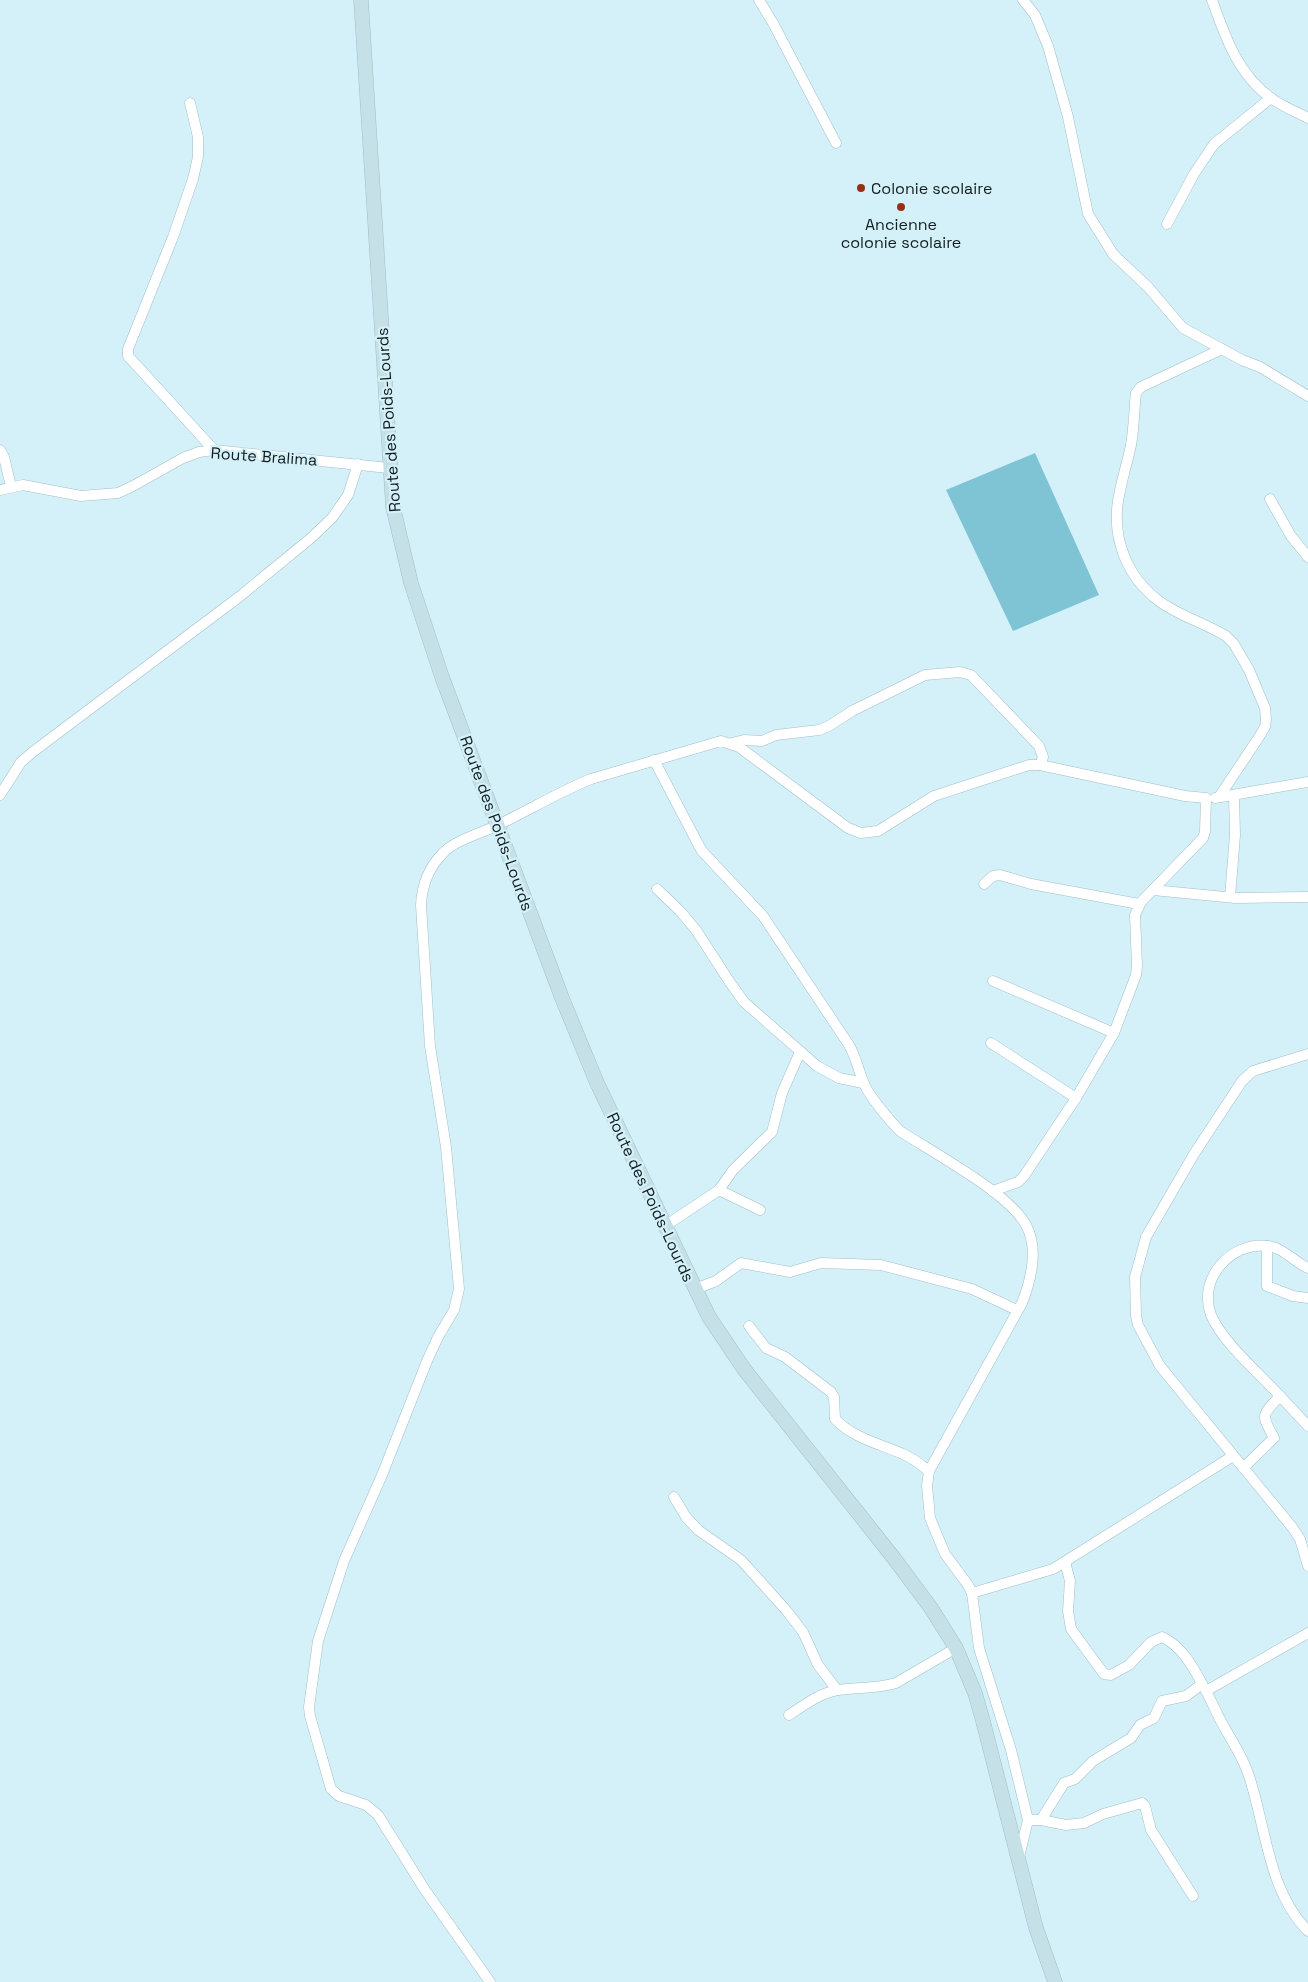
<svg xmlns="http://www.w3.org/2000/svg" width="1308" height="1982" font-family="'Space Grotesk',sans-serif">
	<rect width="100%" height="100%" fill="#d4f1f9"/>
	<path fill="#7fc4d5" d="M 1035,453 L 1099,595 L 1013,631 L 946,490 Z"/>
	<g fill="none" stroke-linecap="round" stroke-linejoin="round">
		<g stroke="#a2bec5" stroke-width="11">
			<g id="street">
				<path d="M 759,0 L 773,23 L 836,143"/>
				<path d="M 1023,0 L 1035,15 L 1048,46 L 1068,117 L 1088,214 L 1113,254 L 1148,287 L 1183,328 L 1242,360 L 1260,367 L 1308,396"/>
				<path d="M 1212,0 C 1225,36 1238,75 1271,98 C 1282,106 1296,112 1308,118"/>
				<path d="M 190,103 L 198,137 L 198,157 L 193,179 L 173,237 L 128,349 L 128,356 L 214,450"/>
				<path d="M 1167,224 L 1194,174 L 1214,144 L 1271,98"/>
				<path d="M 0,450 L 4,457 L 11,487"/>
				<path d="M 0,490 L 23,485 L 81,496 L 118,493 L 133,486 L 183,458 L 199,452 L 214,450 L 389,468"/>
				<path d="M 1270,499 L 1291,536 L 1308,557"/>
				<path d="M 732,743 L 744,740 L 762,741 L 776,735 L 819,730 L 829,726 L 852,711 L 925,675 L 960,672 L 971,675 L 1039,746 L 1043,757 L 1040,765"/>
				<path d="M 654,760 L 697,842 L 702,851 L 763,916 L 849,1045 C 856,1057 858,1069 863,1081 C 867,1094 890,1121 900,1131 C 932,1152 1009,1193 1026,1225 C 1039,1249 1031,1280 1022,1303 L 929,1471 L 927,1486 L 930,1518 L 945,1554 L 968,1585 L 972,1593 L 979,1648 L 1011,1750 L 1028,1820 L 1019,1857"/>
				<path d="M 0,795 L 21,762 L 34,751 L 239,597 L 311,538 L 332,518 L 348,495 L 358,464"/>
				<path d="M 1219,797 L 1259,737 L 1265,727 L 1266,719 L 1265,708 L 1249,670 L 1234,644 L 1226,636 C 1205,623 1179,616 1159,601 C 1128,578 1112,540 1118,501 C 1121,482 1127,464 1131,445 C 1134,428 1134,410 1136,393 L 1141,387 L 1222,349"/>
				<path d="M 1215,798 L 1308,782"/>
				<path d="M 984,884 L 993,876 L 1000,875 L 1031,884 L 1139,904"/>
				<path d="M 657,889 L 680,911 L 696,930 L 729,981 L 744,1002 L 817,1066 L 839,1078 L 863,1083"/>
				<path d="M 1153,890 L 1235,898 L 1308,897"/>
				<path d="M 1230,897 L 1235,835 L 1234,795"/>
				<path d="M 993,981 L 1114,1033"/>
				<path d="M 991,1043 L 1076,1098"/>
				<path d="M 1308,1054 L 1253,1071 L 1242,1081 L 1194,1154 L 1146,1237 L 1135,1277 L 1136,1316 L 1138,1325 L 1160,1366 L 1292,1527 L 1300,1539 L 1308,1566"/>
				<path d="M 719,1190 L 733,1170 L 772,1132 L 782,1093 L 800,1052"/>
				<path d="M 665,1226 L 719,1190 L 760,1210"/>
				<path d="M 1267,1246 L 1267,1286 L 1293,1296 L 1308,1298"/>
				<path d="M 695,1289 L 716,1281 L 741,1263 L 790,1272 L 821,1263 L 881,1265 L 972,1289 L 1017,1310"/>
				<path d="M 749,1326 L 766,1348 L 785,1357 L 831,1392 L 834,1397 L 835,1419 C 853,1438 880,1444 903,1454 C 913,1458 921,1465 929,1471"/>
				<path d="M 1280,1396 L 1308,1426"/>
				<path d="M 1243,1468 L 1274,1438 C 1262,1415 1260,1417 1280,1396 C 1259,1373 1223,1343 1211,1315 C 1197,1278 1232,1241 1268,1246 C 1284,1248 1294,1262 1308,1268"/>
				<path d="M 674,1497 L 686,1517 L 698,1530 L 741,1560 L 786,1610 L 803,1632 L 818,1665 L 837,1690"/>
				<path d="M 1065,1562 L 1070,1581 L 1068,1611 L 1071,1629 L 1104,1674 L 1111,1675 L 1129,1665 L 1151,1642 L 1162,1637 C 1184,1647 1195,1671 1206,1691"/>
				<path d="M 972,1593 L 1053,1569 L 1233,1456"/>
				<path d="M 1308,1633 L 1206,1691 C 1213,1704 1219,1719 1227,1732 C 1235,1746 1244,1760 1249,1776 C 1266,1827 1268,1891 1308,1931"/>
				<path d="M 789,1715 C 804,1705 820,1693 838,1690 C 857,1687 877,1689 896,1683 L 956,1648"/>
				<path d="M 1028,1820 L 1041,1820 L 1064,1783 L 1075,1779 L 1093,1761 L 1131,1738 L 1140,1725 L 1154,1718 L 1162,1701 L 1186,1696 L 1202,1684"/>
				<path d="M 1041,1820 L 1066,1825 L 1084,1823 L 1103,1814 L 1142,1803 L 1145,1806 L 1151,1830 L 1193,1896"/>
				<path d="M 490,1982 L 425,1890 L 378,1815 L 366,1805 L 339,1796 L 331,1789 L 310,1716 L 309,1707 L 318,1641 L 344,1561 L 382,1475 L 427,1361 L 438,1337 L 454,1310 L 459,1289 L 446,1147 L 430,1046 L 421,905 C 422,886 429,867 443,853 C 455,840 482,833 498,825 C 529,810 559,792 591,779 L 721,741 L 739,747 L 848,828 L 861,833 L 878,831 L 934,796 L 1029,765 L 1040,765 L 1185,796 L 1206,798 L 1205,832 L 1203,838 L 1141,902 L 1135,915 L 1137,966 L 1136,975 L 1114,1033 L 1076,1098 L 1024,1176 L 1018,1182 L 993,1191"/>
			</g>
		</g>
		<g stroke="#a2bec5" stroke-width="15">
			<path id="secondary" d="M 361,0 L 393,507 L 411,583 L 442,677 L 562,998 L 597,1083 L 709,1317 L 744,1369 L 893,1557 L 931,1608 L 956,1648 L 975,1693 L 983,1721 L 1036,1928 L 1055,1982"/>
		</g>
		<use href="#street" stroke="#fff" stroke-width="10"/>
		<use href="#secondary" stroke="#c5e1e7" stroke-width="14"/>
	</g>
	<g fill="#972e15" stroke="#d4f1f9" stroke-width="2">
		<circle cx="861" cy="188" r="5"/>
		<circle cx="901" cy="207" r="5"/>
	</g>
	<g text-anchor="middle" stroke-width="4.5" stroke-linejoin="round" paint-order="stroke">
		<g font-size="16" fill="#111c1f" stroke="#d4f1f9" text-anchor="start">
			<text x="871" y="194">Colonie scolaire</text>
			<text x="901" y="230" text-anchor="middle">Ancienne<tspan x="901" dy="18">colonie scolaire</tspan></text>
		</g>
		<g font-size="16" fill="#111c1f" stroke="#d4f1f9">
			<text transform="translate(388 420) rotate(-94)" y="6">Route des Poids-Lourds</text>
			<text transform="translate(264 456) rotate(4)" y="6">Route Bralima</text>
			<text transform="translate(497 823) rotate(70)" y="6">Route des Poids-Lourds</text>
			<text transform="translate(651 1197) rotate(65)" y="6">Route des Poids-Lourds</text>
		</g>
	</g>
</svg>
